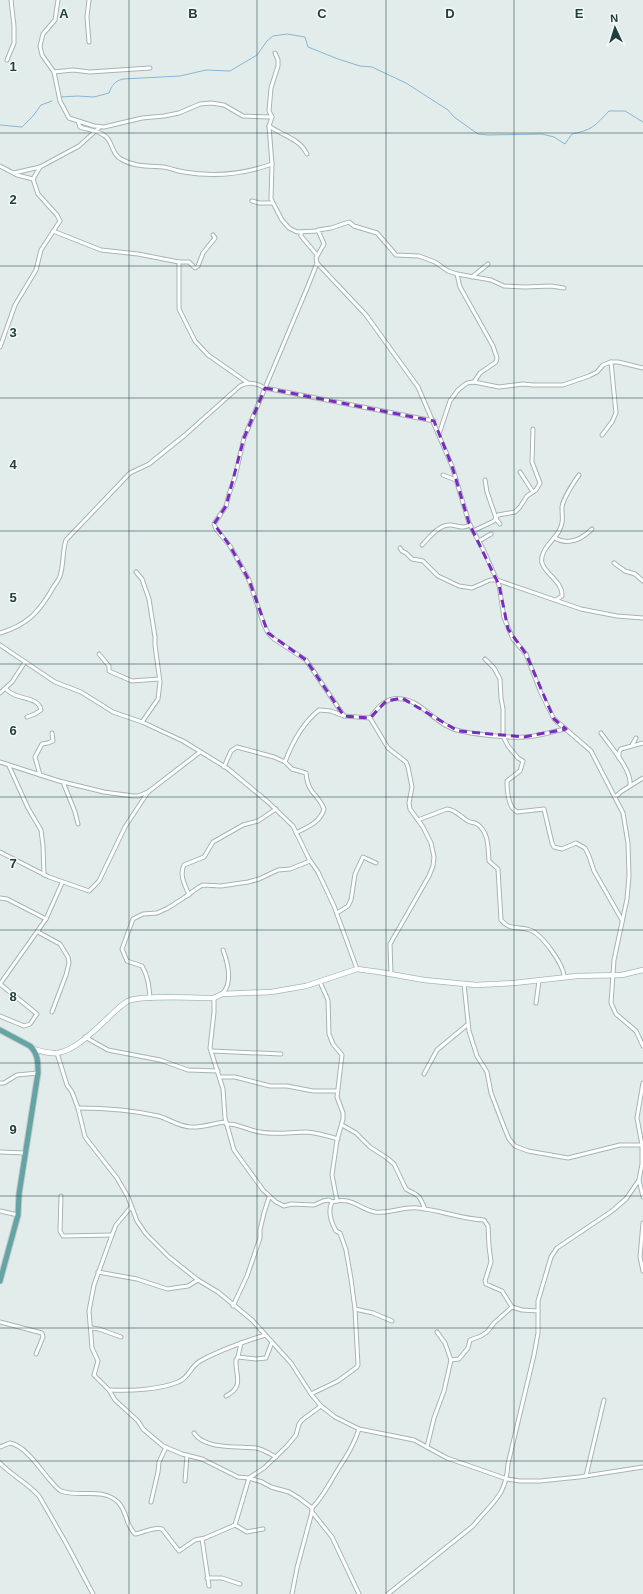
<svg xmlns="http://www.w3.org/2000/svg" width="643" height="1594" font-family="Arial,sans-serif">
	<rect width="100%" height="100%" fill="#e2edeb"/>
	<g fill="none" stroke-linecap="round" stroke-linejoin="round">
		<g stroke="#87b5d4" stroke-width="1">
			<path d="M 60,97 L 78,96 L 94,97 L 109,93 C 112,85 115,81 123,79 L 180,76 L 206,70 L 230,71 L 257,55 L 267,41 L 273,36 L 287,34 L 305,37 L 308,47 L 338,59 L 360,66 L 372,67 L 406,83 L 448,110 L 454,117 L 478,134 L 488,135 L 542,134 L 554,137 L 565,144 L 572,134 C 592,130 595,126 609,111 L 625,111 L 643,122"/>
			<path d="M 0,125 L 22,127 L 33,116 L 41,105 L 52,101"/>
		</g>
		<g stroke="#a4b5b4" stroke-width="5">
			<g id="street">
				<path d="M 58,0 L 55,20 L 43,34 L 40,46 L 42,55 L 54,72 L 60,101 L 69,118 L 94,126 L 104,127 L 142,118 L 164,116 L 179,113 L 200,104 L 211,103 L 224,105 L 243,116 L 272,117"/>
				<path d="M 89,0 L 87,17 L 89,42"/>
				<path d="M 275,53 L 278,60 L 278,66 L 271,88 L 269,111 L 272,117 L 269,126 L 272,164 L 271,199 L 282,220 L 289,228 L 297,232 L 317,231"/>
				<path d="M 7,60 L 14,43 L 14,26 L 11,0"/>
				<path d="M 54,72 L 73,70 L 90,72 L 150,68"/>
				<path d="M 78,121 L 80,127 C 89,130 102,131 108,139 C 113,146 113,155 121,159 C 134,167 148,166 163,167 C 170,168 177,171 184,172 C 213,177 244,174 272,164"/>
				<path d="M 269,126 C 283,136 299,138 307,154"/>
				<path d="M 0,166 L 17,175 L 33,179"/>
				<path d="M 14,173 L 40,167 L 79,146 L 100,127"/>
				<path d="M 33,179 L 40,167"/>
				<path d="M 252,201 L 259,203 L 273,203"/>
				<path d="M 53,231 L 101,250 L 138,254 L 179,262 L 189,262 L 195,268 L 198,266 L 203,253 L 215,238 L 213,235"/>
				<path d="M 301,232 L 301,236 L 317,255"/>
				<path d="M 179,262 L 179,309 L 195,341 L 208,355 L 248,383"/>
				<path d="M 317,263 L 366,315 L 418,387 L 452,466 L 469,523 L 484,551 L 499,585 L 504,618 L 513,639 L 526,654 L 541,693 L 554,719 L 591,751 L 623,813 L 628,843 L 629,876 L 627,899 L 614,960 L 611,1003 L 616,1014 L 636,1031 L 643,1046"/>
				<path d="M 457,274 L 460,287 L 493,346 L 497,358 L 496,362 L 480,373 L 474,382"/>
				<path d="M 472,277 L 488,264"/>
				<path d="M 0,347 L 15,305 L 36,270 L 41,250 L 60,221 L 57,215 L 38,194 L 33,179"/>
				<path d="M 439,434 L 450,401 L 458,390 L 467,383 L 474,382 L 499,387 L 523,384 L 533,385 L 563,385 L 589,376 L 597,372 L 603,365 L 611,362 L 618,362 L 643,368"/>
				<path d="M 602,435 L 612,422 L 616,413 L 611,362"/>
				<path d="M 520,472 L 533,492"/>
				<path d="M 443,475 L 456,480"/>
				<path d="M 485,480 L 487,492 L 496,518"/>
				<path d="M 496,519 L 500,524"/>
				<path d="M 473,531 L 494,521 L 498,515 L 515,512 L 520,507 L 527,496 L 536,490 L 540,483 L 532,462 L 533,429"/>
				<path d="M 555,538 C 569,546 581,540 592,529"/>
				<path d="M 479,541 L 491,534"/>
				<path d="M 422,545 C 430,537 439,524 451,525 C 460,526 462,529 470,525"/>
				<path d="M 400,548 L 402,551 L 406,553 L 412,559 L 423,561 L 438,576 L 459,586 L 472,588 L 490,580 L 497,580 L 581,609 L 617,616 L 643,618"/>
				<path d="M 614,563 L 625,571 L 635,574 L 643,581"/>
				<path d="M 136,572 L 142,579 L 149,599 L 155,637 L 155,645 L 160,682 L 158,699 L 142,722"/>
				<path d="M 556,600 L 562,596 C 563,582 546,575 542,563 C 539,551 554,540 559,531 C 564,521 562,518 562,507 C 563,499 574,482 579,475"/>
				<path d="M 0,633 C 28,625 40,611 54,586 C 56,583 59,580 60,576 C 64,564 62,552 66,540 L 130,473 L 149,464 L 185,435 L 240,386 C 249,381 257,383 265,388 L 308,286 L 317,263 L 316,258 L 324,244 L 318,230 L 331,228 L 349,222 L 354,226 L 377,233 L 396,255 L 419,256 L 435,262 L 448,271 L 457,274 L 491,280 L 504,286 L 525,287 L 551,286 L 564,288"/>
				<path d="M 0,645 L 55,682 L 81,692 L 113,712 L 142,722 L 183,741 L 227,768 L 268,802 L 293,826 L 309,859 L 318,872 L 334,906 L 357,969"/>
				<path d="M 99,654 L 109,666 L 109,671 L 132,681 L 159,679"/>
				<path d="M 485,659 L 494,668 L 500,679 L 501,698 L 503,709 L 503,736 L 508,746 L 518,758 L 523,761 L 520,771 L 507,781 C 507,791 508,807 517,812 L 544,809 L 552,843 L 554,847 L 562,849 L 576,843 L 585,848 L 589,856 L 594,871 L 622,920"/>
				<path d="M 6,689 C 16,701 38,695 41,710 L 35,714 L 27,717"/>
				<path d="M 0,693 L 12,682 L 25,662"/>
				<path d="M 344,716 L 306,660 L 274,639 L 268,633 L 264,625 L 249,580 L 230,546 L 216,529 L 214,524 L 226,506 L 229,494 L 235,477 L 244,438 L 265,388 L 434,421"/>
				<path d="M 370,718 L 388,748 L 406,762 L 408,767 L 412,787 L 409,803 L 410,809 L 423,827 L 431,843 L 434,857 L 433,866 L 429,876 L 390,944 L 391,974"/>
				<path d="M 370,718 C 378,707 387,696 402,699 C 420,701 433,720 449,727 C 461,734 509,738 524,737 C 537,737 553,731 566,729"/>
				<path d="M 601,733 C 610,746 632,770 630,785"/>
				<path d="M 632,745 L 636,738"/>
				<path d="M 619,758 L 619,752 L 621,749 L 643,743"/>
				<path d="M 0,762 L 59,781 L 104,792 L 133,796 L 138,796 L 148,792"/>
				<path d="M 285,762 C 292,743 303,723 319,710 L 331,711 L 344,716 L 370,718"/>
				<path d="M 9,766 L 28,808 L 41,830 L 43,846 L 44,875"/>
				<path d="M 224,767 L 231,751 L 237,747 L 274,757 L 285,762 L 292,769 L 306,773 C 308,795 318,793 324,809 C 320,823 307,827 296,833"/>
				<path d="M 40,775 L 35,757 L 42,744 L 48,743 L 53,741 L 52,733"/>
				<path d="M 63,782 L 75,812 L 78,824"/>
				<path d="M 615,797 L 622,791 L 643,778"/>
				<path d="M 418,820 L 447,809 C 457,810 460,817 468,821 C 471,823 474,822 477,824 C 489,832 488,848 489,861 L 498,869 L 501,920 C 510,931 519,926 530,930 C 542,934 564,965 564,977"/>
				<path d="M 0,852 L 49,877 L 89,891 L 99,881 L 125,827 L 148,792 L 200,752"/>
				<path d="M 189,895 C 185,885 179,875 184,865 L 204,857 L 213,842 L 243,825 L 258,821 L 276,809"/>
				<path d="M 0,898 L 7,899 L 46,919 L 62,883"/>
				<path d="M 337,913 L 348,906 L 351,900 L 355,874 L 363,857 L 376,863"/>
				<path d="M 38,932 L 60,944 L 68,957 L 69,963 L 66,975 L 52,1012"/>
				<path d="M 320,982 L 328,1000 L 329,1034 L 333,1044 L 342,1055 L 337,1097 L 343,1113 L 343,1119 L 337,1140 L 332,1175 L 337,1201"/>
				<path d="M 464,984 L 469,1031 L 477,1056 L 487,1072 L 491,1093 L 504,1127 L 509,1139 L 515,1146 L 528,1151 L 568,1158 L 620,1145 L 642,1145"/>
				<path d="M 222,994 C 233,984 228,963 223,950"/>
				<path d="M 150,998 C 149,986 148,976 142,966 L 127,961 L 122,949 L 133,919 L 143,914 L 157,913 L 168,908 L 185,897 L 199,887 L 203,885 L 221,886 L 248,882 L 259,879 L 278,870 L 290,869 L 310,861"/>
				<path d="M 214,998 L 214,1012 L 210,1048 L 223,1089 L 225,1118 L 234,1150 L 263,1190 L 276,1202 L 284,1206 L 291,1204 L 314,1205 L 323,1201 L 329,1200 L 332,1202 C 352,1196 359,1209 375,1212 C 389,1214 404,1206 418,1208 C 440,1210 461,1219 484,1220 L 488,1226 L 489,1246 L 491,1262 L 485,1281 L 486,1284 L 502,1291 L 512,1307"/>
				<path d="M 536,1003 L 539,981"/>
				<path d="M 0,1016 L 24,1026 L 30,1024 L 37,1014 L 0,984 L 46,919"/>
				<path d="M 85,1037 L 108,1050 L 160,1060 L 188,1070 L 218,1071"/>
				<path d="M 212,1051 L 281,1054"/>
				<path d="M 57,1053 L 67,1085 L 72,1092 L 78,1108 L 85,1137 L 117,1178 L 128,1197 L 137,1221 L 146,1234 L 169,1257 L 198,1280 L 218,1292 L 252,1320 L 291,1363 L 311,1394 L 321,1406 L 335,1417 L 359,1429 L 414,1440 L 447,1458 L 507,1479 L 520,1481 L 540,1481 L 579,1477 L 643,1467"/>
				<path d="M 424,1074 L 437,1050 L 467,1025"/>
				<path d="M 220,1077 L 235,1077 L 270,1086 L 287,1086 L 313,1091 L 337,1091"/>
				<path d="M 0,1083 L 4,1083 L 17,1075 L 38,1073"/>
				<path d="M 643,1083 L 637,1118 L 642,1145 L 642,1164 L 639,1180 L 643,1197"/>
				<path d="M 78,1108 C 105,1108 132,1110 158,1116 C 169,1119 178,1126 190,1127 C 202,1128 214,1123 226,1122"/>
				<path d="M 226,1124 C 238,1123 249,1131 260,1132 C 276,1135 291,1132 307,1132 C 318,1133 328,1136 338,1139"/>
				<path d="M 342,1125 L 356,1133 L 370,1147 L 387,1158 L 394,1164 L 406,1189 C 420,1197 418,1193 425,1209"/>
				<path d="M 0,1152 L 25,1153"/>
				<path d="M 61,1196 L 60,1231 L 63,1236 L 112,1235"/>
				<path d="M 131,1207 L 116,1225 L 112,1235 L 94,1285 L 89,1311 L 92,1348 L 98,1361 L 94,1375 L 109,1390 L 115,1400 L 138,1421 L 143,1429 L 163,1446 L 182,1454 L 202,1459 L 238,1477 L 249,1478 L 264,1468 L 287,1446 L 296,1435 L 299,1424 L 302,1420 L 321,1406"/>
				<path d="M 0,1211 L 18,1215"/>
				<path d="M 643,1223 L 640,1257 L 643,1271"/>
				<path d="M 98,1272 L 137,1279 L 167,1289 L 188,1286 L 198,1280"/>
				<path d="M 233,1306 L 247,1276 L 260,1238 L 260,1230 L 264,1213 L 269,1197"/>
				<path d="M 355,1309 L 373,1313 L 392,1321"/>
				<path d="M 0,1322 L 42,1333 L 43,1337 L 36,1354"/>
				<path d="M 91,1328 L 99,1329 L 121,1337"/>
				<path d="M 238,1357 L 256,1359 L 266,1358 L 272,1342"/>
				<path d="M 451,1360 L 459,1359 L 468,1348 L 470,1340 L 481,1336 L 487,1332 L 494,1323 L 512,1307 L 522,1310 L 538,1311"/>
				<path d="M 109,1390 C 129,1391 159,1390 178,1382 C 188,1379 191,1366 200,1361 C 220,1350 243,1342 265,1335"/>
				<path d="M 311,1394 L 338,1381 L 357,1367 L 358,1365 L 355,1309 L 351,1279 L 346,1250 L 340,1233 L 336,1231 C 331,1222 327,1212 332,1202"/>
				<path d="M 226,1396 C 245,1386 235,1376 236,1360 L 238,1357 L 241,1343"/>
				<path d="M 194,1433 C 205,1450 238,1446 256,1448 C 263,1449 270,1454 276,1457"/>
				<path d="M 0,1447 L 10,1443 C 25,1446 38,1466 48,1478 C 52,1482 56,1488 61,1491 C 80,1498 102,1487 118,1502 C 128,1513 125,1524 135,1534 C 143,1533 154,1526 162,1529 L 179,1551 L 195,1540 L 205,1538 L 235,1525 L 249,1478 L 262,1482 L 271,1487 L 289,1492 L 299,1498 L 312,1508"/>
				<path d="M 427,1447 L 434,1418 L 444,1391 L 451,1360 L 445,1343 L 437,1332"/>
				<path d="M 0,1463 C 12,1476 28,1483 39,1496 L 66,1543 L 93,1594"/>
				<path d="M 586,1476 L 604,1400"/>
				<path d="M 185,1481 L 187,1455"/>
				<path d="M 151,1502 L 158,1472 L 159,1462 L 166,1447"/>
				<path d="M 312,1512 L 332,1537 L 359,1594"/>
				<path d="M 235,1525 L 247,1532 L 263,1529"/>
				<path d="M 202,1539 L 209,1586"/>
				<path d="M 207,1578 L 222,1578 L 240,1584"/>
				<path d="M 292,1594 L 297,1568 L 312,1512 L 312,1508 C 323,1497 329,1484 337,1471 C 346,1457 354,1445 359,1429"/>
				<path d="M 388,1594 L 473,1526 C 492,1502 506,1497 508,1464 L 534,1355 L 538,1333 L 538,1301 L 551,1257 L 557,1248 L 612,1211 L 626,1199 L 639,1180"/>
			</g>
		</g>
		<g stroke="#a0b9b6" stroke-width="6">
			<path id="secondary" d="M 33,1049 C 41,1051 49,1054 57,1053 C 75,1051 96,1029 109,1017 C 115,1011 121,1005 128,1001 C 143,995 195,998 214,998 L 222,994 L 271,992 L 306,986 L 357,969 L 379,972 L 424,980 L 476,985 L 514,983 L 577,976 L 622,975 L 643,970"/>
		</g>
		<g stroke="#c1c9c9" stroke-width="7">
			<path id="primary" d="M 0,1030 L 30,1046 C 38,1053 38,1063 38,1073 L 19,1194 L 18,1215 L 0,1281"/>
		</g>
		<use href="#street" stroke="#fff" stroke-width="3"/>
		<use href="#secondary" stroke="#fff" stroke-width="4.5"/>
		<use href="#primary" stroke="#64a4a4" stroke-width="5"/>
	</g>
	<path fill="none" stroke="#7b2cbf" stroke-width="3" stroke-dasharray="8 5" stroke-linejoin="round" d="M 265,388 L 434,421 L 452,466 L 469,523 L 499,585 L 508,629 L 526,654 L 554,719 L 566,729 L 524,737 L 458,731 L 402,698 L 386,701 L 370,718 L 344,716 L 306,660 L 268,633 L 249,580 L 230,546 L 214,524 L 226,506 L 244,438 Z"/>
	<path fill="none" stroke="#213f3e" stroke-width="1" stroke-opacity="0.55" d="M 129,0 L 129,1594M 257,0 L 257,1594M 386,0 L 386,1594M 514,0 L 514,1594M 0,133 L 643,133M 0,266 L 643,266M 0,398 L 643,398M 0,531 L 643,531M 0,664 L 643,664M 0,797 L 643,797M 0,930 L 643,930M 0,1063 L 643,1063M 0,1196 L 643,1196M 0,1328 L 643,1328M 0,1461 L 643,1461"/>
	<g font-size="13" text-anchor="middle" font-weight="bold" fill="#213f3e" stroke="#f3f9f7" stroke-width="3" stroke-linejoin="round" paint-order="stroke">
		<text x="64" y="18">A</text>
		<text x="193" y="18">B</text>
		<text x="322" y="18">C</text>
		<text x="450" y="18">D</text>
		<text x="579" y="18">E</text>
		<text x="13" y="71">1</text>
		<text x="13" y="204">2</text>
		<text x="13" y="337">3</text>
		<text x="13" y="469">4</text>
		<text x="13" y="602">5</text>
		<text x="13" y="735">6</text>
		<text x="13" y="868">7</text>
		<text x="13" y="1001">8</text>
		<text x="13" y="1134">9</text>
	</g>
	<g transform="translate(615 28) rotate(356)" stroke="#f3f9f7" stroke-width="3" paint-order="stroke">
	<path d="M0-3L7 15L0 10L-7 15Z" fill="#213f3e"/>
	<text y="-6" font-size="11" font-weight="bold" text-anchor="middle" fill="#213f3e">N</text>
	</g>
</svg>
